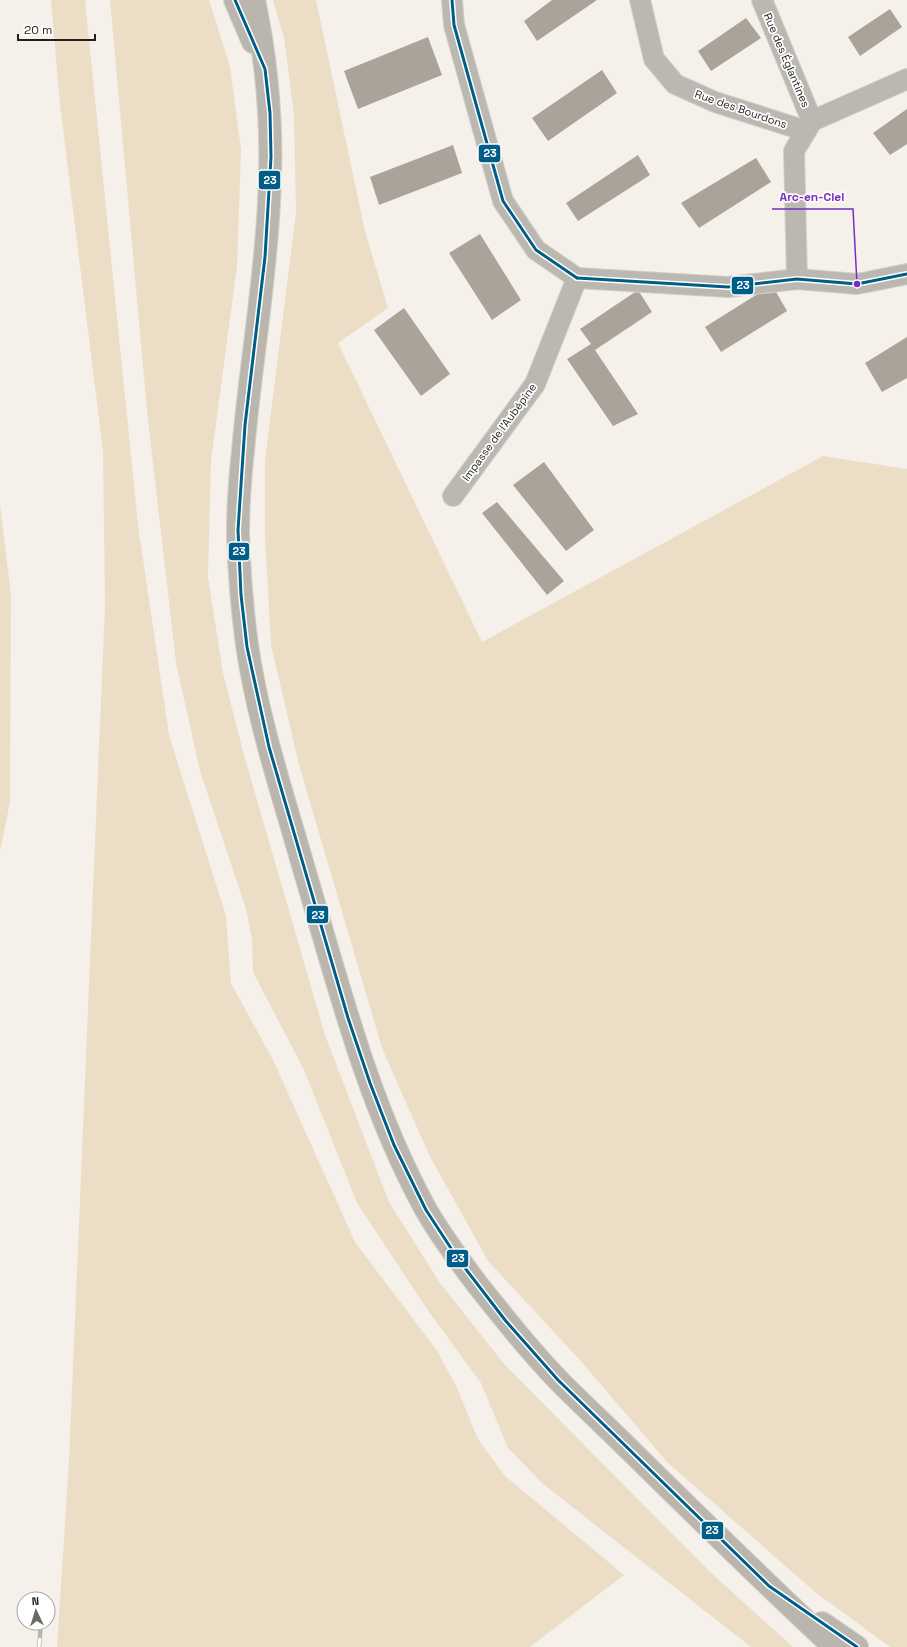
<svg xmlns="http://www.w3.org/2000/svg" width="907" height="1647" font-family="'Space Grotesk',sans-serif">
	<rect width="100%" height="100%" fill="#f5f1ea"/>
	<g fill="#ecdec6">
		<path d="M 51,0 L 85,0 L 138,525 L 169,735 L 226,916 L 231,983 L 274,1062 L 355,1242 L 438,1352 L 457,1388 L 478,1439 L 505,1476 L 624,1575 L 530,1647 L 57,1647 L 69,1460 L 105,605 L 103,451 L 60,105 Z"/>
		<path d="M 110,0 L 209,0 L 230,66 L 241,150 L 237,266 L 211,461 L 208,577 L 223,673 L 244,755 L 325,1035 L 389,1202 L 440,1283 L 505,1365 L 708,1570 L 793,1647 L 751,1647 L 543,1484 L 508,1448 L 481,1383 L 429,1312 L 357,1203 L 304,1070 L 253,972 L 252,940 L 246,909 L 200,771 L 176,663 L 147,411 Z"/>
		<path d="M 273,0 L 316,0 L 365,231 L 388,308 L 338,343 L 482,642 L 823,456 L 907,469 L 907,1647 L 890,1647 L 815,1592 L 667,1462 L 578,1358 L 488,1261 L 429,1155 L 382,1048 L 299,765 L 271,645 L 265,538 L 265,460 L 296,213 L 294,115 L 284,38 Z"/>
		<path d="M 0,504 L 11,595 L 10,802 L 0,852 Z"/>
	</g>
	<g fill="#aaa399">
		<path d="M 552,0 L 597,0 L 537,41 L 524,21 Z"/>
		<path d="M 890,9 L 902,27 L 860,56 L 848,37 Z"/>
		<path d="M 746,18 L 761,38 L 711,71 L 698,51 Z"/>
		<path d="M 428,37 L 442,75 L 358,109 L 344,71 Z"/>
		<path d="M 602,70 L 617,93 L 548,141 L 532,118 Z"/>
		<path d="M 907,109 L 907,144 L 890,155 L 873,133 Z"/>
		<path d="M 453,145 L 462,173 L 379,205 L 370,177 Z"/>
		<path d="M 638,155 L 650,175 L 578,221 L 566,203 Z"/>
		<path d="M 756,158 L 771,182 L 699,228 L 681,203 Z"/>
		<path d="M 480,234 L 521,300 L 492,320 L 449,253 Z"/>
		<path d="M 772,285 L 787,311 L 721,352 L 705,327 Z"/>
		<path d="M 638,290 L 652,312 L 595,350 L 638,414 L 613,426 L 567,359 L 591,344 L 580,329 Z"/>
		<path d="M 404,308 L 450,374 L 421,396 L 374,330 Z"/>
		<path d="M 907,337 L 907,378 L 882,392 L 865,363 Z"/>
		<path d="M 544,462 L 594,530 L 566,551 L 513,485 Z"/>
		<path d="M 497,502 L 564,581 L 547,595 L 482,513 Z"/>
	</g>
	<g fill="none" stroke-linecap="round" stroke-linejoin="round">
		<g stroke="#d2cfca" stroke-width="22">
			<g id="minor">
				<path d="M 452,0 L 454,25 L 503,201 L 536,250 L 577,278"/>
				<path d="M 640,0 L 654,59 L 675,84 L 715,102 L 806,131"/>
				<path d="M 762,0 L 812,121"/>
				<path d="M 577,278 L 728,287 L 797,279 L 857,284 L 907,274"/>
				<path d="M 797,279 L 794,151 L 812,121 L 907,79"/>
				<path d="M 453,496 L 535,384 L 577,278"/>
			</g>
		</g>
		<g stroke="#d2cfca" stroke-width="24">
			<g id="secondary">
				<path d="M 235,0 L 253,42"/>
				<path d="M 254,0 C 268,66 273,135 269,202 C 265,286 250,368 243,451 C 240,478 238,506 238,534 C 239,571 242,608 247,645 C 258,721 283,795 304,869 C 338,983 367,1102 425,1208 C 440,1235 459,1260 477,1284 C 504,1318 531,1352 561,1383 C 585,1407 610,1430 634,1454 C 700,1519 766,1584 834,1647"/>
				<path d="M 822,1623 L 857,1647"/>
			</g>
		</g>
		<use href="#minor" stroke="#bbb7b1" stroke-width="20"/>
		<use href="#secondary" stroke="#bab6ae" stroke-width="22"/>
		<g stroke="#b9b5af" stroke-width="4.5">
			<path id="rail" d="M 39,1647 L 41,1623"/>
		</g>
		<use href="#rail" stroke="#fff" stroke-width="3" stroke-dasharray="9" stroke-linecap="butt"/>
		<g stroke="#fff" stroke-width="6">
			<g id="bus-1">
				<path d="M 235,0 L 265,69 L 270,113 L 271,157 L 265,257 L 245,425 L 238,530 L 241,595 L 247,647 L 269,747 L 348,1018 L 370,1083 L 394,1145 L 426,1210 L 458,1259 L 505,1320 L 558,1380 L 769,1586 L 857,1647"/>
				<path d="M 452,0 L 454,25 L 503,201 L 536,250 L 577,278"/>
				<path d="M 577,278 L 728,287 L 797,279 L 857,284 L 907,274"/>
			</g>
		</g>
		<use href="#bus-1" stroke="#005d86" stroke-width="3"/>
	</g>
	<g text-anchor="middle" stroke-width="3.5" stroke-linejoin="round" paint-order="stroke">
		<g font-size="11" fill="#221f1b" stroke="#fff">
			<text transform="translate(787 60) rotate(67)" y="4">Rue des Églantines</text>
			<text transform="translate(741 109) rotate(19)" y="4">Rue des Bourdons</text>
			<text transform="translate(499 432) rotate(-54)" y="4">Impasse de l'Aubépine</text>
		</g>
	</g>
	<path fill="none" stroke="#7b2cbf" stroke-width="1.5" d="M857 284L853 209H772"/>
	<circle fill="#7b2cbf" stroke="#fff" stroke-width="1.5" cx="857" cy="284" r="4"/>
	<g font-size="12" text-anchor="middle" font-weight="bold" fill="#7b2cbf" stroke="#fff" stroke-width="3.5" stroke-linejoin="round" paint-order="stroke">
		<text x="812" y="201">Arc-en-Ciel</text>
	</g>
	<g stroke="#fff" stroke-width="1.5">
		<rect x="478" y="144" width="23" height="19" rx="4" fill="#005d86"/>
		<rect x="258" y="170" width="23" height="20" rx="4" fill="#005d86"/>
		<rect x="731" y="276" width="23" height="19" rx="4" fill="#005d86"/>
		<rect x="228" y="542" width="22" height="19" rx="4" fill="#005d86"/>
		<rect x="306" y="905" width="23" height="19" rx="4" fill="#005d86"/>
		<rect x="446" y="1249" width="23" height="19" rx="4" fill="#005d86"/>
		<rect x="701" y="1521" width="23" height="19" rx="4" fill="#005d86"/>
	</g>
	<g font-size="11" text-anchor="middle" font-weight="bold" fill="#fff">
		<text x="490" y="157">23</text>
		<text x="270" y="184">23</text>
		<text x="743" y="289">23</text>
		<text x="239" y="555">23</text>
		<text x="318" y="919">23</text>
		<text x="458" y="1262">23</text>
		<text x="712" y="1534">23</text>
	</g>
	<g transform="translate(36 1611) rotate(356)"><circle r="19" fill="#ffffff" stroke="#a7a5a4"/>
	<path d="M0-3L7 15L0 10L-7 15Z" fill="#6c6863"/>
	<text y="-6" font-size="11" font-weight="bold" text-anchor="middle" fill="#221f1b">N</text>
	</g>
	<path d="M18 34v6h77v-6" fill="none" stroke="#221f1b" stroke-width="2"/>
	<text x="24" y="34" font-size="12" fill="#221f1b" stroke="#ffffff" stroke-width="3" paint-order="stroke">20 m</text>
</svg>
